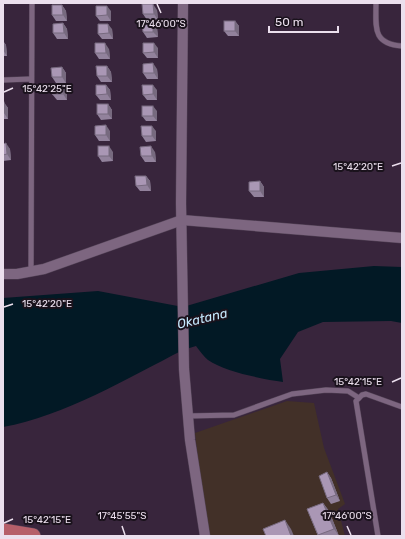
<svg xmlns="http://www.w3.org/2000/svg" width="405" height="539" font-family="Rubik,sans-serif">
	<rect width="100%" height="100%" fill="#38253c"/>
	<path fill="#423028" d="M 287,401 L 314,403 L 324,448 L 345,504 L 338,509 L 345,536 L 207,536 L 195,433 Z"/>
	<path fill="#021925" d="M 374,266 L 402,267 L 402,323 L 391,321 L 323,322 L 298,332 L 280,359 L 283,382 C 263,379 225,372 208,360 C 204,357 200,351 196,346 L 183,350 C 128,378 64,416 3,427 L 3,298 L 98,291 L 183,307 L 299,273 Z"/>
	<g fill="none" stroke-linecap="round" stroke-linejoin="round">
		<g stroke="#544457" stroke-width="6">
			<g id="service">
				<path d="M 376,3 C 376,27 372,44 402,46"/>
				<path d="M 3,80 L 31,79"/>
				<path d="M 31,272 L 32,3"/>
				<path d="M 187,416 L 234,415 L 292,394 L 326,390 L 348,391 L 359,398"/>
				<path d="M 378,536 L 356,401 L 362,395 L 366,394 L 402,407"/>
			</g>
		</g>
		<g stroke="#544457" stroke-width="11">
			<g id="minor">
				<path d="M 183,3 L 181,203 L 184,369 L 190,440 L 205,536"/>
				<path d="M 3,274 L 17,274 L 44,269 L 182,220 L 402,238"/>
			</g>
		</g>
		<g stroke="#544457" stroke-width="16">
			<path id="primary" d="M 3,531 L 33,536"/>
		</g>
		<use href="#service" stroke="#7d6680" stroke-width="5"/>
		<use href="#minor" stroke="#7d6680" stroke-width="10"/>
		<use href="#primary" stroke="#b65f6a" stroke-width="15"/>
	</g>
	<g fill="#92829c">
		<path d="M 62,5 L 66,11 L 67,21 L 56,21 L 52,15 Z"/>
		<path d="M 157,10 L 158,20 L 147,20 L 143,14 Z"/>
		<path d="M 111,11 L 111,21 L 100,21 L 96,16 Z"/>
		<path d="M 235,21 L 239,26 L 239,36 L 228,36 L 224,31 Z"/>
		<path d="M 63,23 L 67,29 L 68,39 L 57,39 L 53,33 Z"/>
		<path d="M 157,28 L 158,37 L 147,38 L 143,32 Z"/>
		<path d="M 112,29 L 113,39 L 102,39 L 98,34 Z"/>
		<path d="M 3,41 L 6,45 L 7,56 L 3,56 Z"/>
		<path d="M 158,48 L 158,58 L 147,58 L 143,53 Z"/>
		<path d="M 109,49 L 110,59 L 99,59 L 95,53 Z"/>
		<path d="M 107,66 L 111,72 L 112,82 L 101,82 L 97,76 Z"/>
		<path d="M 62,67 L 66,73 L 66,83 L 56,83 L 52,77 Z"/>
		<path d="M 157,69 L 158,79 L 147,79 L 143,73 Z"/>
		<path d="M 63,84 L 67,90 L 67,100 L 57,100 L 52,94 Z"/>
		<path d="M 106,85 L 110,90 L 111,100 L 100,100 L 96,95 Z"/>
		<path d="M 157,90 L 157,100 L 147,100 L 143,95 Z"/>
		<path d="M 3,102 L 8,108 L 8,119 L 3,119 Z"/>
		<path d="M 108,104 L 112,110 L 112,119 L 101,120 L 97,114 Z"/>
		<path d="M 157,111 L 157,121 L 146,121 L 142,116 Z"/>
		<path d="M 110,131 L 110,141 L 99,141 L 95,135 Z"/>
		<path d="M 156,131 L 156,141 L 146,142 L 142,136 Z"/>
		<path d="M 3,144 L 10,149 L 11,160 L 3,161 Z"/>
		<path d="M 113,152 L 113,161 L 102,162 L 98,156 Z"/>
		<path d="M 155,152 L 156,162 L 145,162 L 141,156 Z"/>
		<path d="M 146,176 L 150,181 L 151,191 L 140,191 L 136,186 Z"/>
		<path d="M 260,181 L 264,187 L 264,197 L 254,197 L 249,191 Z"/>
		<path d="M 327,472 L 331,478 L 340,501 L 331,504 L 327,498 Z"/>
		<path d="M 323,503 L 329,511 L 339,536 L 318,536 L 307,509 Z"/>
	</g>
	<g fill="#776a7f">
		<path d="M 153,4 L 157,10 L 158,20 L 154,14 Z"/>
		<path d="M 62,5 L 66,11 L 67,21 L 63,15 Z"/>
		<path d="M 107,6 L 111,11 L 111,21 L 107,15 Z"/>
		<path d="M 235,21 L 239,26 L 239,36 L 235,31 Z"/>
		<path d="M 153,22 L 157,28 L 158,37 L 153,32 Z"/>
		<path d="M 63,23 L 67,29 L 68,39 L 64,33 Z"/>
		<path d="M 108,24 L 112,29 L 113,39 L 109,33 Z"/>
		<path d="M 3,41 L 6,45 L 7,56 L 3,50 Z"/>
		<path d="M 105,43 L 109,49 L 110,59 L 106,53 Z"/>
		<path d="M 154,43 L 158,48 L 158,58 L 154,52 Z"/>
		<path d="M 153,63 L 157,69 L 158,79 L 154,73 Z"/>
		<path d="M 107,66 L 111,72 L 112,82 L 107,76 Z"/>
		<path d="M 62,67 L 66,73 L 66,83 L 62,77 Z"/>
		<path d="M 63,84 L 67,90 L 67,100 L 63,94 Z"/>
		<path d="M 106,85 L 110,90 L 111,100 L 107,94 Z"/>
		<path d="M 153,85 L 157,90 L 157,100 L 153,94 Z"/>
		<path d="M 4,102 L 8,108 L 8,119 L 4,113 Z"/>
		<path d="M 108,104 L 112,110 L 112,119 L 108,114 Z"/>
		<path d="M 153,106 L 157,111 L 157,121 L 153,116 Z"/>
		<path d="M 106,125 L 110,131 L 110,141 L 106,135 Z"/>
		<path d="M 152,126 L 156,131 L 156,141 L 152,136 Z"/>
		<path d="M 6,143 L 10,149 L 11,160 L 7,154 Z"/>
		<path d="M 109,146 L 113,152 L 113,161 L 109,156 Z"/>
		<path d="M 151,146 L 155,152 L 156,162 L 152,156 Z"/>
		<path d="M 146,176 L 150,181 L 151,191 L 147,185 Z"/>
		<path d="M 260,181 L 264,187 L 264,197 L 260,191 Z"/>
		<path d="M 327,472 L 331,478 L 340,501 L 336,495 Z"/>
		<path d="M 323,503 L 329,511 L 339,536 L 334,529 Z"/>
		<path d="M 285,520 L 291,529 L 294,536 L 291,536 Z"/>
	</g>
	<g fill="#aa97b5" stroke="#776a7f">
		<path d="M 142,4 L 153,4 L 154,14 L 143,14 Z"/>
		<path d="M 52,5 L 62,5 L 63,15 L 52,15 Z"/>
		<path d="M 96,6 L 107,6 L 107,15 L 96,16 Z"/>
		<rect x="224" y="21" width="11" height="10"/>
		<path d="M 142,22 L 153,22 L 153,32 L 143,32 Z"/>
		<path d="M 63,23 L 64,33 L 53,33 L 53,24 Z"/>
		<path d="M 98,24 L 108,24 L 109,33 L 98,34 Z"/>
		<path d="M 95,43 L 105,43 L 106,53 L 95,53 Z"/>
		<path d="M 143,43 L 154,43 L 154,52 L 143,53 Z"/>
		<path d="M 153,63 L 154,73 L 143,73 L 143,64 Z"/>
		<path d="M 96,66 L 107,66 L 107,76 L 97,76 Z"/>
		<path d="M 62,67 L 62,77 L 52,77 L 51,68 Z"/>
		<path d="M 63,84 L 63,94 L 52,94 L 52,85 Z"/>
		<path d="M 96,85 L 106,85 L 107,94 L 96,95 Z"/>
		<path d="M 142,85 L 153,85 L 153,94 L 143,95 Z"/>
		<rect x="3" y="102" width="1" height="11"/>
		<rect x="97" y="104" width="11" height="10"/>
		<rect x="142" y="106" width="11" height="10"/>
		<path d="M 106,125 L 106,135 L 95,135 L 95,126 Z"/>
		<path d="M 141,126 L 152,126 L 152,136 L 142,136 Z"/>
		<path d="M 6,143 L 7,154 L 3,155 L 3,144 Z"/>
		<rect x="98" y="146" width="11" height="10"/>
		<path d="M 151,146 L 152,156 L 141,156 L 140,147 Z"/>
		<path d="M 135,176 L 146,176 L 147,185 L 136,186 Z"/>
		<path d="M 260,181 L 260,191 L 249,191 L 249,182 Z"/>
		<path d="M 327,472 L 336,495 L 327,498 L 319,476 Z"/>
		<path d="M 323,503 L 334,529 L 318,535 L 307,509 Z"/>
		<path d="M 285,520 L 291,536 L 266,536 L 263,529 Z"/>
	</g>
	<path fill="none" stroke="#ebdfed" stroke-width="1.5" d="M 157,4 L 161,13M 4,92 L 13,88M 392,166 L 401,163M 4,307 L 13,304M 392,382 L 401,378M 4,523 L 13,519M 122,526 L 125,535M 347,526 L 351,535"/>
	<g text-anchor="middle" stroke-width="4" stroke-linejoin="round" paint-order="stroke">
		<g font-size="13" font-style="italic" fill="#c6eaff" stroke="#1a121c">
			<text transform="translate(202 318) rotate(-13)" y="5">Okatana</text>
		</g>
	</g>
	<g font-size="10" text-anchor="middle" fill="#ebdfed" stroke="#1a121c" stroke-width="4" stroke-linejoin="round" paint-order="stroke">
		<text x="161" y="27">17°46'00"S</text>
		<text x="47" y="92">15°42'25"E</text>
		<text x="358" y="170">15°42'20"E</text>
		<text x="47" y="307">15°42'20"E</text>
		<text x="358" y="385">15°42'15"E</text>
		<text x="122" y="519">17°45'55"S</text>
		<text x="347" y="519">17°46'00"S</text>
		<text x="47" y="523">15°42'15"E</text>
	</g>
	<rect width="405" height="539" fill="none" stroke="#ebdfed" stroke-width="8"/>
	<path d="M269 26v6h69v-6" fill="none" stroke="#ebdfed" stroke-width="2"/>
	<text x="275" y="26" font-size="12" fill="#ebdfed" stroke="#1a121c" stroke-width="3" paint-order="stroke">50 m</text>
</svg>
